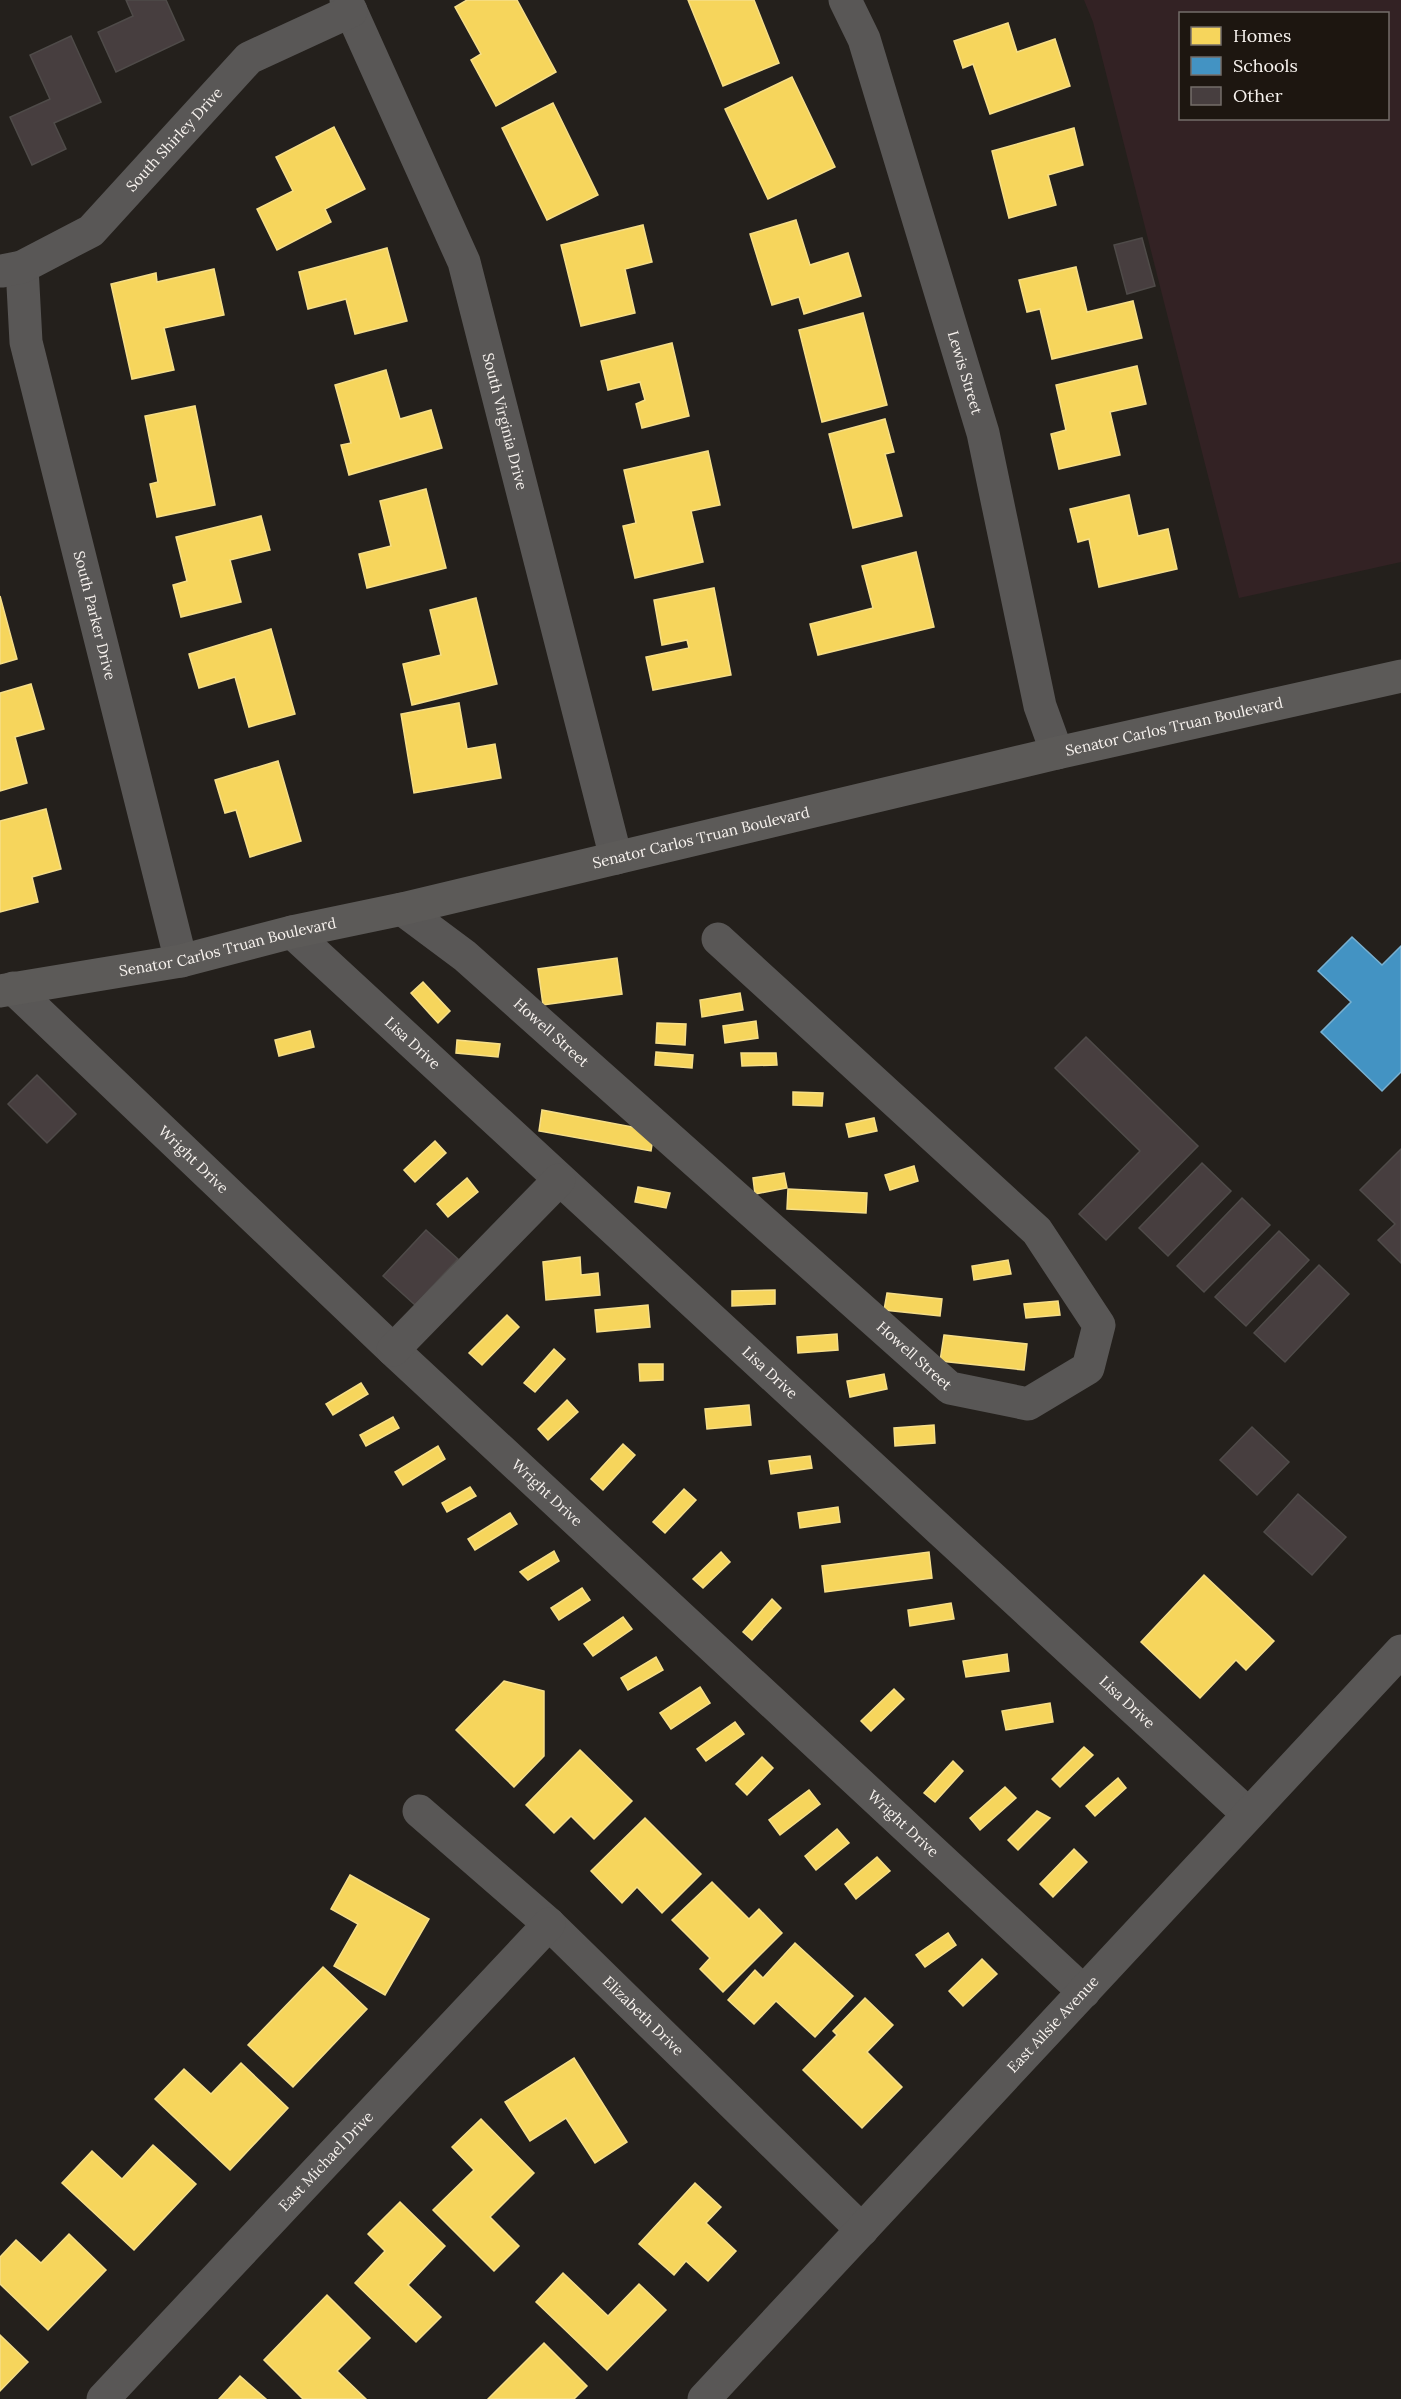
<svg xmlns="http://www.w3.org/2000/svg" width="1401" height="2399" font-family="Lora,serif">
	<rect width="100%" height="100%" fill="#24201c"/>
	<path fill="#332224" fill-rule="evenodd" d="M 1084,0 L 1401,0 L 1401,562 L 1239,598 L 1093,22 ZM 1180,14 L 1388,14 L 1388,118 L 1180,118 Z"/>
	<g fill="#f6d55c" stroke="#f6de88" stroke-width="1.5">
		<path d="M 467,0 L 517,0 L 556,72 L 496,106 L 471,60 L 481,54 L 455,7 Z"/>
		<path d="M 688,0 L 754,0 L 779,63 L 723,86 Z"/>
		<path d="M 1008,23 L 1017,52 L 1055,39 L 1070,86 L 990,114 L 973,64 L 963,68 L 954,41 Z"/>
		<path d="M 792,77 L 835,167 L 768,199 L 725,109 Z"/>
		<path d="M 553,103 L 598,195 L 547,220 L 502,128 Z"/>
		<path d="M 334,127 L 365,189 L 325,209 L 331,222 L 277,250 L 257,209 L 293,191 L 276,157 Z"/>
		<path d="M 1074,128 L 1083,165 L 1048,175 L 1056,205 L 1009,218 L 992,151 Z"/>
		<path d="M 796,220 L 810,265 L 848,253 L 861,296 L 804,314 L 799,297 L 772,305 L 750,234 Z"/>
		<path d="M 643,225 L 652,262 L 625,269 L 635,313 L 581,326 L 561,245 Z"/>
		<path d="M 387,248 L 407,321 L 355,334 L 346,299 L 308,309 L 299,272 Z"/>
		<path d="M 1076,267 L 1087,312 L 1133,301 L 1142,338 L 1052,359 L 1040,309 L 1027,312 L 1019,280 Z"/>
		<path d="M 214,269 L 224,315 L 164,328 L 174,370 L 132,379 L 111,284 L 156,273 L 157,282 Z"/>
		<path d="M 863,313 L 887,405 L 822,422 L 799,330 Z"/>
		<path d="M 672,343 L 689,416 L 642,428 L 636,404 L 645,400 L 640,382 L 608,390 L 601,361 Z"/>
		<path d="M 1137,366 L 1146,404 L 1110,412 L 1120,455 L 1059,469 L 1051,434 L 1066,430 L 1056,385 Z"/>
		<path d="M 386,370 L 400,419 L 431,410 L 442,448 L 349,475 L 341,445 L 351,443 L 335,385 Z"/>
		<path d="M 195,406 L 215,505 L 157,517 L 150,484 L 158,482 L 145,416 Z"/>
		<path d="M 885,419 L 894,452 L 885,454 L 902,516 L 853,528 L 829,434 Z"/>
		<path d="M 708,451 L 720,505 L 691,511 L 703,562 L 635,578 L 623,526 L 636,523 L 624,470 Z"/>
		<path d="M 426,489 L 446,568 L 367,588 L 359,554 L 391,546 L 380,501 Z"/>
		<path d="M 1129,495 L 1138,536 L 1168,529 L 1177,569 L 1099,587 L 1089,539 L 1078,542 L 1070,509 Z"/>
		<path d="M 261,516 L 270,550 L 230,560 L 241,602 L 181,617 L 173,585 L 187,581 L 176,537 Z"/>
		<path d="M 916,552 L 934,627 L 818,655 L 810,624 L 873,608 L 862,566 Z"/>
		<path d="M 714,588 L 731,675 L 653,690 L 646,657 L 689,648 L 687,640 L 662,645 L 654,600 Z"/>
		<path d="M 0,596 L 17,659 L 0,664 Z"/>
		<path d="M 476,598 L 497,684 L 412,705 L 403,664 L 441,655 L 430,610 Z"/>
		<path d="M 271,629 L 295,714 L 249,727 L 235,677 L 199,688 L 189,654 Z"/>
		<path d="M 31,684 L 44,729 L 15,737 L 27,783 L 0,791 L 0,693 Z"/>
		<path d="M 459,703 L 467,749 L 495,744 L 501,778 L 414,793 L 401,714 Z"/>
		<path d="M 278,761 L 301,841 L 250,857 L 236,810 L 225,813 L 215,780 Z"/>
		<path d="M 46,809 L 61,869 L 32,877 L 38,902 L 0,912 L 0,821 Z"/>
		<path d="M 617,958 L 622,994 L 543,1005 L 538,969 Z"/>
		<path d="M 423,982 L 450,1011 L 438,1023 L 411,993 Z"/>
		<path d="M 740,993 L 743,1010 L 702,1017 L 700,1000 Z"/>
		<path d="M 756,1021 L 758,1038 L 725,1043 L 723,1026 Z"/>
		<path d="M 657,1023 L 686,1024 L 685,1045 L 656,1043 Z"/>
		<path d="M 310,1031 L 314,1047 L 279,1056 L 275,1040 Z"/>
		<path d="M 457,1040 L 500,1044 L 498,1057 L 456,1053 Z"/>
		<path d="M 656,1052 L 693,1055 L 692,1068 L 655,1065 Z"/>
		<path d="M 741,1053 L 776,1053 L 777,1065 L 742,1066 Z"/>
		<path d="M 793,1092 L 823,1093 L 822,1106 L 793,1105 Z"/>
		<path d="M 542,1110 L 654,1131 L 651,1151 L 539,1131 Z"/>
		<path d="M 874,1118 L 877,1131 L 849,1137 L 846,1124 Z"/>
		<path d="M 435,1141 L 446,1153 L 415,1182 L 404,1170 Z"/>
		<path d="M 914,1166 L 918,1181 L 890,1190 L 885,1175 Z"/>
		<path d="M 784,1173 L 787,1188 L 755,1194 L 753,1178 Z"/>
		<path d="M 467,1178 L 478,1192 L 448,1217 L 437,1204 Z"/>
		<path d="M 638,1187 L 670,1193 L 666,1208 L 635,1202 Z"/>
		<path d="M 788,1189 L 867,1193 L 866,1213 L 787,1209 Z"/>
		<path d="M 580,1257 L 581,1275 L 598,1273 L 600,1295 L 546,1300 L 543,1262 Z"/>
		<path d="M 1008,1260 L 1011,1274 L 974,1280 L 972,1266 Z"/>
		<path d="M 775,1290 L 775,1304 L 732,1306 L 732,1291 Z"/>
		<path d="M 887,1293 L 942,1299 L 940,1316 L 884,1310 Z"/>
		<path d="M 1058,1301 L 1060,1315 L 1026,1318 L 1024,1304 Z"/>
		<path d="M 648,1305 L 650,1327 L 597,1332 L 595,1310 Z"/>
		<path d="M 507,1315 L 519,1327 L 482,1365 L 469,1353 Z"/>
		<path d="M 837,1334 L 838,1350 L 798,1353 L 797,1337 Z"/>
		<path d="M 944,1335 L 1027,1344 L 1024,1370 L 940,1361 Z"/>
		<path d="M 554,1349 L 565,1359 L 535,1392 L 524,1383 Z"/>
		<path d="M 639,1364 L 663,1364 L 663,1380 L 640,1381 Z"/>
		<path d="M 884,1374 L 887,1389 L 850,1397 L 847,1381 Z"/>
		<path d="M 361,1383 L 368,1394 L 333,1415 L 326,1404 Z"/>
		<path d="M 567,1400 L 578,1412 L 548,1440 L 538,1429 Z"/>
		<path d="M 749,1405 L 751,1425 L 707,1429 L 705,1409 Z"/>
		<path d="M 393,1417 L 399,1428 L 366,1446 L 360,1435 Z"/>
		<path d="M 934,1425 L 935,1443 L 895,1446 L 894,1428 Z"/>
		<path d="M 623,1444 L 635,1455 L 603,1490 L 591,1479 Z"/>
		<path d="M 438,1446 L 445,1459 L 403,1485 L 395,1472 Z"/>
		<path d="M 810,1456 L 812,1468 L 771,1474 L 769,1461 Z"/>
		<path d="M 470,1487 L 476,1496 L 447,1512 L 442,1503 Z"/>
		<path d="M 684,1489 L 696,1500 L 665,1533 L 653,1522 Z"/>
		<path d="M 838,1507 L 840,1522 L 800,1528 L 798,1513 Z"/>
		<path d="M 510,1513 L 517,1524 L 475,1550 L 468,1539 Z"/>
		<path d="M 554,1551 L 559,1561 L 528,1580 L 520,1572 Z"/>
		<path d="M 721,1552 L 730,1562 L 703,1588 L 693,1579 Z"/>
		<path d="M 929,1552 L 932,1578 L 825,1592 L 822,1566 Z"/>
		<path d="M 1204,1575 L 1274,1641 L 1246,1670 L 1236,1660 L 1200,1698 L 1141,1642 Z"/>
		<path d="M 582,1588 L 590,1600 L 559,1620 L 551,1608 Z"/>
		<path d="M 772,1599 L 781,1608 L 752,1640 L 743,1632 Z"/>
		<path d="M 951,1603 L 954,1619 L 910,1626 L 908,1610 Z"/>
		<path d="M 623,1617 L 632,1629 L 593,1656 L 584,1644 Z"/>
		<path d="M 1007,1654 L 1009,1671 L 966,1677 L 963,1661 Z"/>
		<path d="M 656,1657 L 663,1670 L 628,1690 L 621,1678 Z"/>
		<path d="M 504,1681 L 544,1691 L 544,1756 L 514,1787 L 456,1730 Z"/>
		<path d="M 700,1687 L 710,1703 L 671,1729 L 660,1713 Z"/>
		<path d="M 894,1689 L 904,1699 L 871,1731 L 861,1721 Z"/>
		<path d="M 1050,1703 L 1053,1722 L 1006,1730 L 1002,1711 Z"/>
		<path d="M 735,1722 L 744,1734 L 706,1761 L 697,1749 Z"/>
		<path d="M 1084,1747 L 1093,1755 L 1060,1787 L 1052,1779 Z"/>
		<path d="M 580,1750 L 632,1801 L 594,1839 L 571,1816 L 554,1833 L 526,1805 Z"/>
		<path d="M 762,1757 L 773,1768 L 747,1795 L 736,1784 Z"/>
		<path d="M 953,1761 L 963,1771 L 935,1802 L 924,1793 Z"/>
		<path d="M 1118,1778 L 1126,1788 L 1095,1816 L 1086,1806 Z"/>
		<path d="M 1005,1787 L 1016,1798 L 980,1830 L 970,1818 Z"/>
		<path d="M 809,1790 L 820,1804 L 780,1835 L 769,1820 Z"/>
		<path d="M 1037,1811 L 1050,1818 L 1018,1850 L 1008,1840 Z"/>
		<path d="M 645,1818 L 701,1874 L 662,1913 L 637,1887 L 622,1903 L 591,1871 Z"/>
		<path d="M 837,1829 L 849,1843 L 816,1870 L 805,1856 Z"/>
		<path d="M 1074,1849 L 1087,1862 L 1053,1897 L 1040,1884 Z"/>
		<path d="M 877,1857 L 890,1871 L 856,1899 L 845,1884 Z"/>
		<path d="M 350,1875 L 429,1919 L 385,1995 L 334,1966 L 358,1924 L 331,1909 Z"/>
		<path d="M 712,1882 L 749,1919 L 759,1909 L 782,1933 L 723,1992 L 700,1969 L 710,1958 L 672,1920 Z"/>
		<path d="M 948,1933 L 956,1945 L 925,1967 L 916,1955 Z"/>
		<path d="M 795,1943 L 853,1996 L 815,2037 L 776,2001 L 754,2024 L 728,2000 L 755,1970 L 763,1978 Z"/>
		<path d="M 982,1959 L 997,1974 L 963,2006 L 949,1991 Z"/>
		<path d="M 323,1967 L 367,2009 L 293,2087 L 248,2045 Z"/>
		<path d="M 865,1998 L 893,2025 L 867,2052 L 902,2087 L 862,2128 L 803,2070 L 837,2035 L 833,2031 Z"/>
		<path d="M 574,2058 L 627,2142 L 595,2163 L 566,2118 L 530,2141 L 505,2102 Z"/>
		<path d="M 241,2063 L 288,2108 L 230,2170 L 155,2099 L 184,2069 L 211,2094 Z"/>
		<path d="M 481,2119 L 534,2173 L 490,2217 L 519,2246 L 494,2271 L 433,2210 L 474,2170 L 452,2147 Z"/>
		<path d="M 153,2145 L 196,2184 L 134,2250 L 62,2183 L 92,2151 L 122,2179 Z"/>
		<path d="M 695,2183 L 721,2207 L 706,2223 L 736,2251 L 708,2281 L 686,2261 L 674,2275 L 639,2244 Z"/>
		<path d="M 400,2202 L 445,2246 L 408,2285 L 441,2317 L 416,2342 L 355,2283 L 385,2251 L 368,2234 Z"/>
		<path d="M 69,2234 L 106,2270 L 48,2330 L 0,2284 L 0,2257 L 16,2240 L 41,2263 Z"/>
		<path d="M 563,2273 L 608,2316 L 639,2284 L 666,2310 L 607,2370 L 536,2302 Z"/>
		<path d="M 327,2295 L 370,2338 L 337,2371 L 366,2399 L 303,2399 L 264,2360 Z"/>
		<path d="M 0,2335 L 28,2362 L 0,2391 Z"/>
		<path d="M 544,2343 L 587,2386 L 574,2399 L 488,2399 Z"/>
		<path d="M 240,2376 L 266,2399 L 219,2399 Z"/>
	</g>
	<path fill="#4393c3" stroke="#79b0d0" stroke-width="1.5" d="M 1352,937 L 1382,965 L 1401,946 L 1401,1072 L 1382,1091 L 1321,1032 L 1351,1002 L 1318,971 Z"/>
	<g fill="#473e3f" stroke="#4f4b49" stroke-width="1.5">
		<path d="M 126,0 L 166,0 L 184,40 L 116,72 L 98,32 L 133,16 Z"/>
		<path d="M 71,36 L 101,102 L 54,123 L 66,149 L 32,165 L 10,117 L 50,99 L 30,55 Z"/>
		<path d="M 1142,238 L 1155,286 L 1127,294 L 1114,245 Z"/>
		<path d="M 1086,1037 L 1198,1146 L 1106,1240 L 1079,1214 L 1140,1151 L 1055,1068 Z"/>
		<path d="M 37,1075 L 76,1114 L 47,1143 L 8,1104 Z"/>
		<path d="M 1401,1149 L 1401,1263 L 1378,1240 L 1395,1224 L 1360,1190 Z"/>
		<path d="M 1202,1163 L 1231,1191 L 1168,1256 L 1139,1228 Z"/>
		<path d="M 1242,1198 L 1270,1225 L 1204,1292 L 1177,1266 Z"/>
		<path d="M 426,1230 L 458,1259 L 415,1305 L 383,1276 Z"/>
		<path d="M 1279,1231 L 1309,1260 L 1246,1326 L 1215,1297 Z"/>
		<path d="M 1319,1265 L 1349,1294 L 1285,1362 L 1254,1333 Z"/>
		<path d="M 1252,1427 L 1289,1462 L 1257,1495 L 1220,1460 Z"/>
		<path d="M 1298,1494 L 1346,1537 L 1312,1575 L 1264,1532 Z"/>
	</g>
	<g fill="none" stroke-linecap="round" stroke-linejoin="round">
		<g stroke="#595756" stroke-width="33">
			<path id="s1" d="M 346,0 L 464,262 L 616,858"/>
			<path id="s2" d="M 845,0 L 864,39 L 983,433 L 1040,706 L 1057,753"/>
			<path id="s3" d="M 22,267 L 26,342 L 181,961"/>
			<path id="s4" d="M 2,271 L 22,267 L 91,231 L 249,58 L 351,11"/>
			<path id="s5" d="M 402,909 L 465,956 L 950,1388 L 1028,1404 L 1088,1368 L 1099,1325 L 1037,1231 L 718,939"/>
			<path id="s6" d="M 292,932 L 1248,1814"/>
			<path id="s7" d="M 13,988 L 393,1350 L 1084,1992"/>
			<path d="M 393,1350 L 559,1180"/>
			<path id="s8" d="M 419,1811 L 549,1924 L 862,2230"/>
			<path id="s9" d="M 103,2399 L 549,1924"/>
		</g>
		<path stroke="#595756" stroke-width="33" id="s10" d="M 704,2399 L 1401,1651"/>
		<path stroke="#5c5a58" stroke-width="33" id="s11" d="M 0,991 L 181,961 L 292,932 L 402,909 L 1057,753 L 1401,676"/>
	</g>
	<g text-anchor="middle" stroke-width="6" stroke-linejoin="round" paint-order="stroke">
		<g font-size="15" fill="#f7f2ee" stroke="#1d1610">
			<text dy="5" stroke="none"><textPath href="#s4" startOffset="222">South Shirley Drive</textPath></text>
			<text dy="5" stroke="none"><textPath href="#s2" startOffset="392">Lewis Street</textPath></text>
			<text dy="5" stroke="none"><textPath href="#s1" startOffset="452">South Virginia Drive</textPath></text>
			<text dy="5" stroke="none"><textPath href="#s3" startOffset="357">South Parker Drive</textPath></text>
			<text dy="5" stroke="none"><textPath href="#s11" startOffset="1204">Senator Carlos Truan Boulevard</textPath></text>
			<text dy="5" stroke="none"><textPath href="#s11" startOffset="718">Senator Carlos Truan Boulevard</textPath></text>
			<text dy="5" stroke="none"><textPath href="#s11" startOffset="232">Senator Carlos Truan Boulevard</textPath></text>
			<text dy="5" stroke="none"><textPath href="#s5" startOffset="194">Howell Street</textPath></text>
			<text dy="5" stroke="none"><textPath href="#s6" startOffset="164">Lisa Drive</textPath></text>
			<text dy="5" stroke="none"><textPath href="#s7" startOffset="249">Wright Drive</textPath></text>
			<text dy="5" stroke="none"><textPath href="#s5" startOffset="680">Howell Street</textPath></text>
			<text dy="5" stroke="none"><textPath href="#s6" startOffset="650">Lisa Drive</textPath></text>
			<text dy="5" stroke="none"><textPath href="#s7" startOffset="735">Wright Drive</textPath></text>
			<text dy="5" stroke="none"><textPath href="#s6" startOffset="1136">Lisa Drive</textPath></text>
			<text dy="5" stroke="none"><textPath href="#s7" startOffset="1221">Wright Drive</textPath></text>
			<text dy="5" stroke="none"><textPath href="#s8" startOffset="304">Elizabeth Drive</textPath></text>
			<text dy="5" stroke="none"><textPath href="#s10" startOffset="512">East Ailsie Avenue</textPath></text>
			<text dy="5" stroke="none"><textPath href="#s9" startOffset="326">East Michael Drive</textPath></text>
		</g>
	</g>
	<rect x="1179" y="12" width="210" height="108" fill="#1d1610" stroke="#746e69" stroke-width="1.5"/>
	<rect x="1191" y="27" width="30" height="18" fill="#f6d55c" stroke="#746e69" stroke-width="1.5"/>
	<text x="1233" y="42" font-size="18" fill="#f7f2ee">Homes</text>
	<rect x="1191" y="57" width="30" height="18" fill="#4393c3" stroke="#746e69" stroke-width="1.5"/>
	<text x="1233" y="72" font-size="18" fill="#f7f2ee">Schools</text>
	<rect x="1191" y="87" width="30" height="18" fill="#473e3f" stroke="#746e69" stroke-width="1.5"/>
	<text x="1233" y="102" font-size="18" fill="#f7f2ee">Other</text>
</svg>
